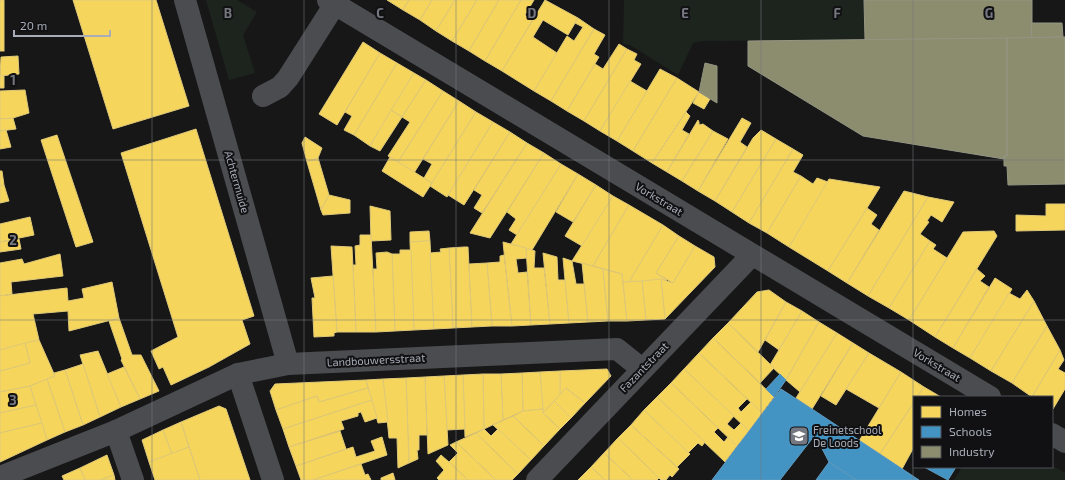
<svg xmlns="http://www.w3.org/2000/svg" width="1065" height="480" font-family="'Exo 2',sans-serif">
	<rect width="100%" height="100%" fill="#171717"/>
	<g fill="#1d241e">
		<path d="M 206,0 L 237,0 L 257,12 L 243,35 L 255,73 L 229,80 Z"/>
		<path d="M 624,0 L 864,0 L 865,40 L 701,41 L 693,43 L 678,75 L 630,45 L 623,44 Z"/>
		<path d="M 1052,465 L 1065,473 L 1065,480 L 954,480 L 962,467 L 1052,467 Z"/>
	</g>
	<g fill="#f6d55c" stroke="#dfc978">
		<rect x="0" y="0" width="4" height="51"/>
		<path d="M 73,0 L 156,0 L 189,106 L 113,129 Z"/>
		<path d="M 387,0 L 409,0 L 403,10 Z"/>
		<path d="M 409,0 L 432,0 L 420,20 L 403,10 Z"/>
		<path d="M 432,0 L 455,0 L 436,31 L 420,20 Z"/>
		<path d="M 455,0 L 477,0 L 452,41 L 436,31 Z"/>
		<path d="M 477,0 L 499,0 L 469,51 L 452,41 Z"/>
		<path d="M 499,0 L 521,0 L 485,61 L 469,51 Z"/>
		<path d="M 521,0 L 534,0 L 525,15 L 532,21 L 502,71 L 485,61 Z"/>
		<path d="M 545,0 L 578,18 L 568,35 L 543,20 L 533,37 L 557,53 L 534,91 L 502,71 Z"/>
		<path d="M 578,18 L 594,29 L 551,101 L 534,91 L 567,36 L 574,41 L 583,27 L 575,23 Z"/>
		<path d="M 594,29 L 605,35 L 594,54 L 599,57 L 567,111 L 551,101 Z"/>
		<path d="M 363,42 L 380,53 L 337,125 L 319,114 Z"/>
		<path d="M 619,44 L 627,49 L 584,121 L 567,111 L 595,64 L 603,69 Z"/>
		<path d="M 627,49 L 637,54 L 634,60 L 641,64 L 600,131 L 584,121 Z"/>
		<path d="M 380,53 L 397,63 L 354,135 L 344,130 L 352,116 L 345,112 Z"/>
		<path d="M 18,56 L 19,74 L 0,76 L 1,57 Z"/>
		<path d="M 397,63 L 414,73 L 370,146 L 354,135 Z"/>
		<path d="M 660,69 L 677,78 L 633,151 L 617,141 Z"/>
		<path d="M 414,73 L 426,80 L 402,117 L 391,110 Z"/>
		<path d="M 4,75 L 4,88 L 0,88 L 0,76 Z"/>
		<path d="M 677,78 L 699,92 L 652,163 L 633,151 Z"/>
		<path d="M 426,80 L 443,91 L 398,162 L 388,156 L 410,122 L 402,117 Z"/>
		<path d="M 630,81 L 647,91 L 617,141 L 600,131 Z"/>
		<path d="M 25,90 L 29,113 L 13,118 L 0,119 L 0,91 Z"/>
		<path d="M 443,91 L 459,101 L 414,173 L 398,162 Z"/>
		<path d="M 699,92 L 710,99 L 704,109 L 693,103 Z"/>
		<path d="M 459,101 L 476,112 L 432,183 L 424,178 L 432,164 L 423,159 Z"/>
		<path d="M 391,110 L 402,117 L 380,151 L 370,146 Z"/>
		<path d="M 476,112 L 493,122 L 447,197 L 430,186 Z"/>
		<path d="M 686,112 L 690,116 L 682,130 L 689,134 L 667,172 L 652,163 Z"/>
		<path d="M 13,118 L 16,129 L 0,131 L 0,119 Z"/>
		<path d="M 742,118 L 751,123 L 740,142 L 747,147 L 715,201 L 698,191 Z"/>
		<path d="M 698,120 L 699,122 L 699,125 L 703,124 L 713,131 L 682,181 L 667,172 Z"/>
		<path d="M 493,122 L 510,132 L 464,205 L 448,195 Z"/>
		<path d="M 196,129 L 254,316 L 242,320 L 250,344 L 209,367 L 171,385 L 163,367 L 159,369 L 151,351 L 178,337 L 121,153 Z"/>
		<path d="M 6,130 L 11,147 L 0,149 L 0,131 Z"/>
		<path d="M 761,130 L 776,139 L 732,212 L 715,201 L 753,138 Z"/>
		<path d="M 713,131 L 728,139 L 698,191 L 682,181 Z"/>
		<path d="M 510,132 L 527,143 L 482,213 L 474,208 L 482,195 L 474,190 Z"/>
		<path d="M 57,135 L 93,242 L 76,247 L 41,140 Z"/>
		<path d="M 305,137 L 322,148 L 318,158 L 307,162 L 302,143 Z"/>
		<path d="M 776,139 L 793,149 L 749,223 L 732,212 Z"/>
		<path d="M 527,143 L 544,153 L 490,238 L 470,233 Z"/>
		<path d="M 793,149 L 803,155 L 793,172 L 801,176 L 767,233 L 749,223 Z"/>
		<path d="M 544,153 L 561,164 L 517,235 L 509,230 L 516,219 L 507,212 Z"/>
		<path d="M 390,157 L 432,183 L 423,197 L 382,171 Z"/>
		<path d="M 318,158 L 329,195 L 321,210 L 307,162 Z"/>
		<path d="M 561,164 L 578,174 L 532,250 L 511,244 Z"/>
		<path d="M 0,171 L 2,171 L 4,185 L 0,186 Z"/>
		<path d="M 578,174 L 596,185 L 573,222 L 556,212 Z"/>
		<path d="M 801,176 L 813,184 L 817,178 L 828,182 L 789,247 L 767,233 Z"/>
		<path d="M 829,179 L 880,187 L 828,271 L 789,247 Z"/>
		<path d="M 4,185 L 9,201 L 0,203 L 0,186 Z"/>
		<path d="M 596,185 L 613,196 L 582,246 L 565,236 Z"/>
		<path d="M 904,191 L 928,197 L 868,296 L 847,283 Z"/>
		<path d="M 329,195 L 350,200 L 350,213 L 323,215 L 321,210 Z"/>
		<path d="M 613,196 L 629,205 L 593,266 L 572,261 Z"/>
		<path d="M 928,197 L 954,202 L 942,222 L 931,215 L 927,221 L 929,222 L 920,234 L 930,241 L 889,308 L 868,296 Z"/>
		<path d="M 1046,204 L 1065,204 L 1065,230 L 1016,231 L 1016,215 L 1046,216 Z"/>
		<path d="M 629,205 L 663,225 L 629,282 L 623,282 L 622,274 L 593,266 Z"/>
		<path d="M 370,206 L 390,211 L 391,240 L 371,241 Z"/>
		<path d="M 867,208 L 877,215 L 871,224 L 879,230 L 847,283 L 828,271 Z"/>
		<path d="M 30,217 L 34,235 L 0,242 L 0,224 Z"/>
		<path d="M 663,225 L 679,236 L 656,273 L 667,280 L 629,282 Z"/>
		<path d="M 429,231 L 430,241 L 410,242 L 410,232 Z"/>
		<path d="M 994,231 L 997,236 L 935,337 L 909,320 L 963,232 Z"/>
		<path d="M 360,235 L 371,235 L 376,332 L 356,332 L 353,265 L 356,265 L 355,246 L 360,245 Z"/>
		<path d="M 679,236 L 695,246 L 673,283 L 656,273 Z"/>
		<path d="M 19,239 L 21,249 L 0,252 L 0,242 Z"/>
		<path d="M 425,241 L 430,241 L 434,329 L 414,330 L 410,242 Z"/>
		<path d="M 930,241 L 936,245 L 933,249 L 947,258 L 909,320 L 889,308 Z"/>
		<path d="M 503,242 L 526,248 L 527,258 L 516,259 L 518,273 L 527,272 L 531,325 L 512,326 Z"/>
		<path d="M 331,246 L 352,247 L 356,332 L 337,332 Z"/>
		<path d="M 695,246 L 714,257 L 715,267 L 665,319 L 661,279 L 673,283 Z"/>
		<path d="M 464,247 L 468,247 L 472,327 L 453,328 L 449,248 Z"/>
		<path d="M 449,248 L 453,328 L 434,329 L 430,253 L 441,252 L 440,249 Z"/>
		<path d="M 526,248 L 535,251 L 534,268 L 544,268 L 550,324 L 531,325 Z"/>
		<path d="M 400,250 L 411,250 L 414,330 L 395,331 L 392,254 L 400,254 Z"/>
		<path d="M 387,252 L 392,254 L 395,331 L 376,332 L 373,269 L 377,269 L 376,253 Z"/>
		<path d="M 543,253 L 557,257 L 558,280 L 565,280 L 569,323 L 550,324 Z"/>
		<path d="M 60,254 L 63,276 L 11,282 L 12,294 L 0,296 L 0,263 L 22,259 L 24,264 Z"/>
		<path d="M 504,255 L 512,326 L 492,326 L 487,263 L 500,262 L 500,256 Z"/>
		<path d="M 563,258 L 572,261 L 576,284 L 584,284 L 588,322 L 569,323 Z"/>
		<path d="M 487,263 L 492,326 L 472,327 L 469,264 Z"/>
		<path d="M 582,263 L 603,269 L 608,321 L 588,322 Z"/>
		<path d="M 603,269 L 622,274 L 627,321 L 608,321 Z"/>
		<path d="M 977,269 L 985,276 L 980,281 L 989,287 L 953,348 L 935,337 Z"/>
		<path d="M 333,276 L 337,332 L 334,333 L 334,336 L 314,337 L 312,298 L 315,298 L 311,278 Z"/>
		<path d="M 995,278 L 1012,289 L 970,358 L 953,348 Z"/>
		<path d="M 661,279 L 665,319 L 646,320 L 642,281 Z"/>
		<path d="M 642,281 L 646,320 L 627,321 L 623,282 Z"/>
		<path d="M 112,282 L 119,318 L 69,331 L 68,311 L 33,314 L 39,340 L 0,350 L 0,296 L 67,288 L 68,301 L 84,298 L 82,289 Z"/>
		<path d="M 769,290 L 786,302 L 758,352 L 728,323 L 757,292 Z"/>
		<path d="M 1027,290 L 1034,301 L 991,371 L 970,358 L 1009,293 L 1020,299 Z"/>
		<path d="M 1034,301 L 1047,326 L 1012,383 L 991,371 Z"/>
		<path d="M 786,302 L 802,311 L 779,350 L 765,340 Z"/>
		<path d="M 802,311 L 819,322 L 786,380 L 770,365 Z"/>
		<path d="M 119,318 L 132,355 L 141,355 L 159,391 L 140,399 L 121,360 L 122,359 L 109,321 Z"/>
		<path d="M 819,322 L 837,333 L 800,392 L 786,380 Z"/>
		<path d="M 728,323 L 774,368 L 760,383 L 713,338 Z"/>
		<path d="M 1047,326 L 1060,350 L 1032,397 L 1012,383 Z"/>
		<path d="M 837,333 L 853,343 L 812,409 L 796,398 Z"/>
		<path d="M 713,338 L 774,397 L 762,413 L 699,353 Z"/>
		<path d="M 39,340 L 55,376 L 30,386 L 0,392 L 0,371 L 30,363 L 25,343 Z"/>
		<path d="M 25,343 L 30,363 L 0,371 L 0,350 Z"/>
		<path d="M 853,343 L 869,353 L 836,405 L 821,396 Z"/>
		<path d="M 1060,350 L 1064,360 L 1058,369 L 1065,373 L 1065,389 L 1053,409 L 1052,397 L 1032,397 Z"/>
		<path d="M 98,351 L 121,407 L 100,417 L 80,355 Z"/>
		<path d="M 699,353 L 747,399 L 738,408 L 741,412 L 751,402 L 762,413 L 749,431 L 684,369 Z"/>
		<path d="M 869,353 L 901,372 L 879,408 L 846,389 Z"/>
		<path d="M 83,364 L 100,417 L 83,425 L 65,370 Z"/>
		<path d="M 124,367 L 140,399 L 121,407 L 107,374 Z"/>
		<path d="M 607,369 L 611,376 L 585,403 L 566,388 L 560,395 L 560,371 Z"/>
		<path d="M 684,369 L 734,416 L 727,424 L 734,430 L 741,423 L 749,431 L 737,446 L 671,383 Z"/>
		<path d="M 65,370 L 83,425 L 65,432 L 47,379 L 55,376 L 54,373 Z"/>
		<path d="M 560,371 L 560,395 L 543,413 L 540,372 Z"/>
		<path d="M 540,372 L 543,409 L 523,411 L 522,373 Z"/>
		<path d="M 901,372 L 924,387 L 917,397 L 914,397 L 914,402 L 880,454 L 859,441 Z"/>
		<path d="M 522,373 L 523,411 L 503,420 L 501,374 Z"/>
		<path d="M 483,374 L 501,374 L 503,420 L 484,429 Z"/>
		<path d="M 483,374 L 484,429 L 465,437 L 463,375 Z"/>
		<path d="M 463,375 L 465,429 L 447,430 L 444,376 Z"/>
		<path d="M 444,376 L 448,445 L 428,454 L 425,377 Z"/>
		<path d="M 425,377 L 427,435 L 419,435 L 419,450 L 417,450 L 418,459 L 409,463 L 406,378 Z"/>
		<path d="M 406,378 L 409,463 L 398,468 L 397,438 L 389,438 L 383,379 Z"/>
		<path d="M 47,379 L 65,432 L 47,440 L 30,386 Z"/>
		<path d="M 383,379 L 388,422 L 378,423 L 366,380 Z"/>
		<path d="M 366,380 L 368,388 L 319,402 L 317,396 L 276,410 L 270,391 L 275,384 Z"/>
		<path d="M 671,383 L 718,428 L 714,432 L 724,442 L 728,437 L 737,446 L 725,462 L 657,397 Z"/>
		<path d="M 30,386 L 36,405 L 0,413 L 0,392 Z"/>
		<path d="M 924,387 L 941,397 L 917,397 Z"/>
		<path d="M 368,388 L 372,400 L 283,429 L 276,410 L 317,396 L 319,402 Z"/>
		<path d="M 566,388 L 585,403 L 571,418 L 554,401 Z"/>
		<path d="M 657,397 L 705,442 L 702,446 L 698,443 L 688,453 L 644,410 Z"/>
		<path d="M 372,400 L 377,418 L 365,422 L 361,412 L 358,413 L 358,416 L 341,421 L 344,429 L 289,447 L 283,429 Z"/>
		<path d="M 554,401 L 571,418 L 560,429 L 543,413 Z"/>
		<path d="M 914,402 L 914,447 L 902,469 L 880,454 Z"/>
		<path d="M 36,405 L 42,423 L 0,433 L 0,413 Z"/>
		<path d="M 219,406 L 226,409 L 250,480 L 200,480 L 181,422 Z"/>
		<path d="M 543,409 L 543,413 L 560,429 L 544,446 L 513,416 L 523,411 Z"/>
		<path d="M 644,410 L 690,454 L 677,467 L 631,425 Z"/>
		<path d="M 513,416 L 544,446 L 531,460 L 493,425 Z"/>
		<path d="M 181,422 L 189,447 L 172,454 L 163,430 Z"/>
		<path d="M 42,423 L 47,440 L 0,462 L 0,433 Z"/>
		<path d="M 631,425 L 679,469 L 672,477 L 670,475 L 666,480 L 661,480 L 618,438 Z"/>
		<path d="M 484,429 L 491,436 L 498,429 L 531,460 L 518,474 L 476,433 Z"/>
		<path d="M 163,430 L 172,454 L 149,462 L 142,440 Z"/>
		<path d="M 340,431 L 346,449 L 296,466 L 289,447 Z"/>
		<path d="M 476,433 L 518,474 L 512,480 L 496,480 L 456,442 Z"/>
		<path d="M 382,437 L 387,455 L 313,480 L 301,480 L 296,466 L 353,447 L 356,457 L 375,451 L 371,441 Z"/>
		<path d="M 618,438 L 659,478 L 657,480 L 633,480 L 604,453 Z"/>
		<path d="M 456,442 L 496,480 L 468,480 L 449,462 L 458,453 L 450,445 Z"/>
		<path d="M 189,447 L 200,480 L 155,480 L 149,462 Z"/>
		<path d="M 604,453 L 633,480 L 605,480 L 591,467 Z"/>
		<path d="M 107,455 L 114,475 L 100,480 L 85,480 L 80,468 Z"/>
		<path d="M 441,455 L 449,462 L 468,480 L 439,480 L 437,478 L 444,470 L 436,461 Z"/>
		<path d="M 361,464 L 365,475 L 368,474 L 371,480 L 313,480 Z"/>
		<path d="M 591,467 L 605,480 L 578,480 Z"/>
		<path d="M 80,468 L 85,480 L 64,480 L 62,476 Z"/>
		<path d="M 393,473 L 395,480 L 381,480 L 381,478 Z"/>
		<path d="M 114,475 L 115,480 L 100,480 Z"/>
	</g>
	<g fill="#4393c3" stroke="#619bc0">
		<path d="M 780,374 L 786,380 L 774,397 L 766,389 Z"/>
		<path d="M 781,389 L 812,409 L 919,480 L 856,480 L 829,462 L 815,435 L 780,480 L 712,480 Z"/>
		<path d="M 829,462 L 856,480 L 816,480 Z"/>
		<path d="M 924,467 L 956,467 L 948,480 Z"/>
	</g>
	<g fill="#8c8c6e" stroke="#949684">
		<path d="M 864,0 L 1032,0 L 1032,38 L 865,40 Z"/>
		<path d="M 1031,23 L 1062,23 L 1063,37 L 1032,38 Z"/>
		<path d="M 1063,37 L 1065,37 L 1065,184 L 1008,185 L 1007,166 L 1004,166 L 1004,156 L 1007,156 L 1007,38 Z"/>
		<path d="M 1007,38 L 1007,156 L 1004,156 L 1004,159 L 863,136 L 748,66 L 748,41 Z"/>
		<path d="M 705,63 L 717,66 L 717,103 L 699,92 Z"/>
	</g>
	<g fill="none" stroke-linecap="round" stroke-linejoin="round">
		<g stroke="#4b4c50" stroke-width="22">
			<path d="M 185,0 L 288,364"/>
			<path d="M 328,0 L 990,397"/>
			<path d="M 263,96 L 280,87 L 288,78 L 335,4"/>
			<path d="M 238,374 L 273,480"/>
			<path d="M 116,431 L 133,480"/>
			<path d="M 1052,434 L 1065,442"/>
			<path d="M 0,477 L 116,431 L 238,374 L 288,364 L 617,349 L 642,369"/>
			<path d="M 537,480 L 752,255"/>
		</g>
	</g>
	<path fill="none" stroke="#757880" stroke-width="1" stroke-opacity="0.55" d="M 152,0 L 152,480M 304,0 L 304,480M 456,0 L 456,480M 609,0 L 609,480M 761,0 L 761,480M 913,0 L 913,480M 0,160 L 1065,160M 0,320 L 1065,320"/>
	<defs>
		<g id="school-square" transform="scale(1)"><rect x="-9" y="-9" width="18" height="18" rx="4" fill="#757880" stroke="#111113"/><path d="M0-5L7-2L0 1L-7-2ZM-4 1L0 2.5L4 1V4Q0 6-4 4Z" fill="#fff"/></g>
	</defs>
	<g fill-rule="evenodd">
		<use href="#school-square" x="799" y="436"/>
	</g>
	<g text-anchor="middle" stroke-width="4" stroke-linejoin="round" paint-order="stroke">
		<g font-size="11" fill="#a8adb8" stroke="#111113">
			<text transform="translate(237 182) rotate(74)" y="4">Achtermuide</text>
			<text transform="translate(659 199) rotate(31)" y="4">Vorkstraat</text>
			<text transform="translate(376 360) rotate(-3)" y="4">Landbouwersstraat</text>
			<text transform="translate(937 365) rotate(31)" y="4">Vorkstraat</text>
			<text transform="translate(644 367) rotate(-46)" y="4">Fazantstraat</text>
		</g>
		<g font-size="11" fill="#a8adb8" stroke="#111113" text-anchor="start">
			<text x="813" y="434">Freinetschool<tspan x="813" dy="13">De Loods</tspan></text>
		</g>
	</g>
	<g font-size="13" text-anchor="middle" font-weight="bold" fill="#757880" stroke="#111113" stroke-width="4" stroke-linejoin="round" paint-order="stroke">
		<text x="228" y="18">B</text>
		<text x="380" y="18">C</text>
		<text x="532" y="18">D</text>
		<text x="685" y="18">E</text>
		<text x="837" y="18">F</text>
		<text x="989" y="18">G</text>
		<text x="13" y="85">1</text>
		<text x="13" y="245">2</text>
		<text x="13" y="405">3</text>
	</g>
	<rect x="913" y="396" width="140" height="72" fill="#111113" stroke="#4d4f55"/>
	<rect x="921" y="406" width="20" height="12" fill="#f6d55c" stroke="#4d4f55"/>
	<text x="949" y="416" font-size="12" fill="#a8adb8">Homes</text>
	<rect x="921" y="426" width="20" height="12" fill="#4393c3" stroke="#4d4f55"/>
	<text x="949" y="436" font-size="12" fill="#a8adb8">Schools</text>
	<rect x="921" y="446" width="20" height="12" fill="#8c8c6e" stroke="#4d4f55"/>
	<text x="949" y="456" font-size="12" fill="#a8adb8">Industry</text>
	<path d="M14 30v6h96v-6" fill="none" stroke="#a8adb8" stroke-width="2"/>
	<text x="20" y="30" font-size="12" fill="#a8adb8" stroke="#111113" stroke-width="3" paint-order="stroke">20 m</text>
</svg>
